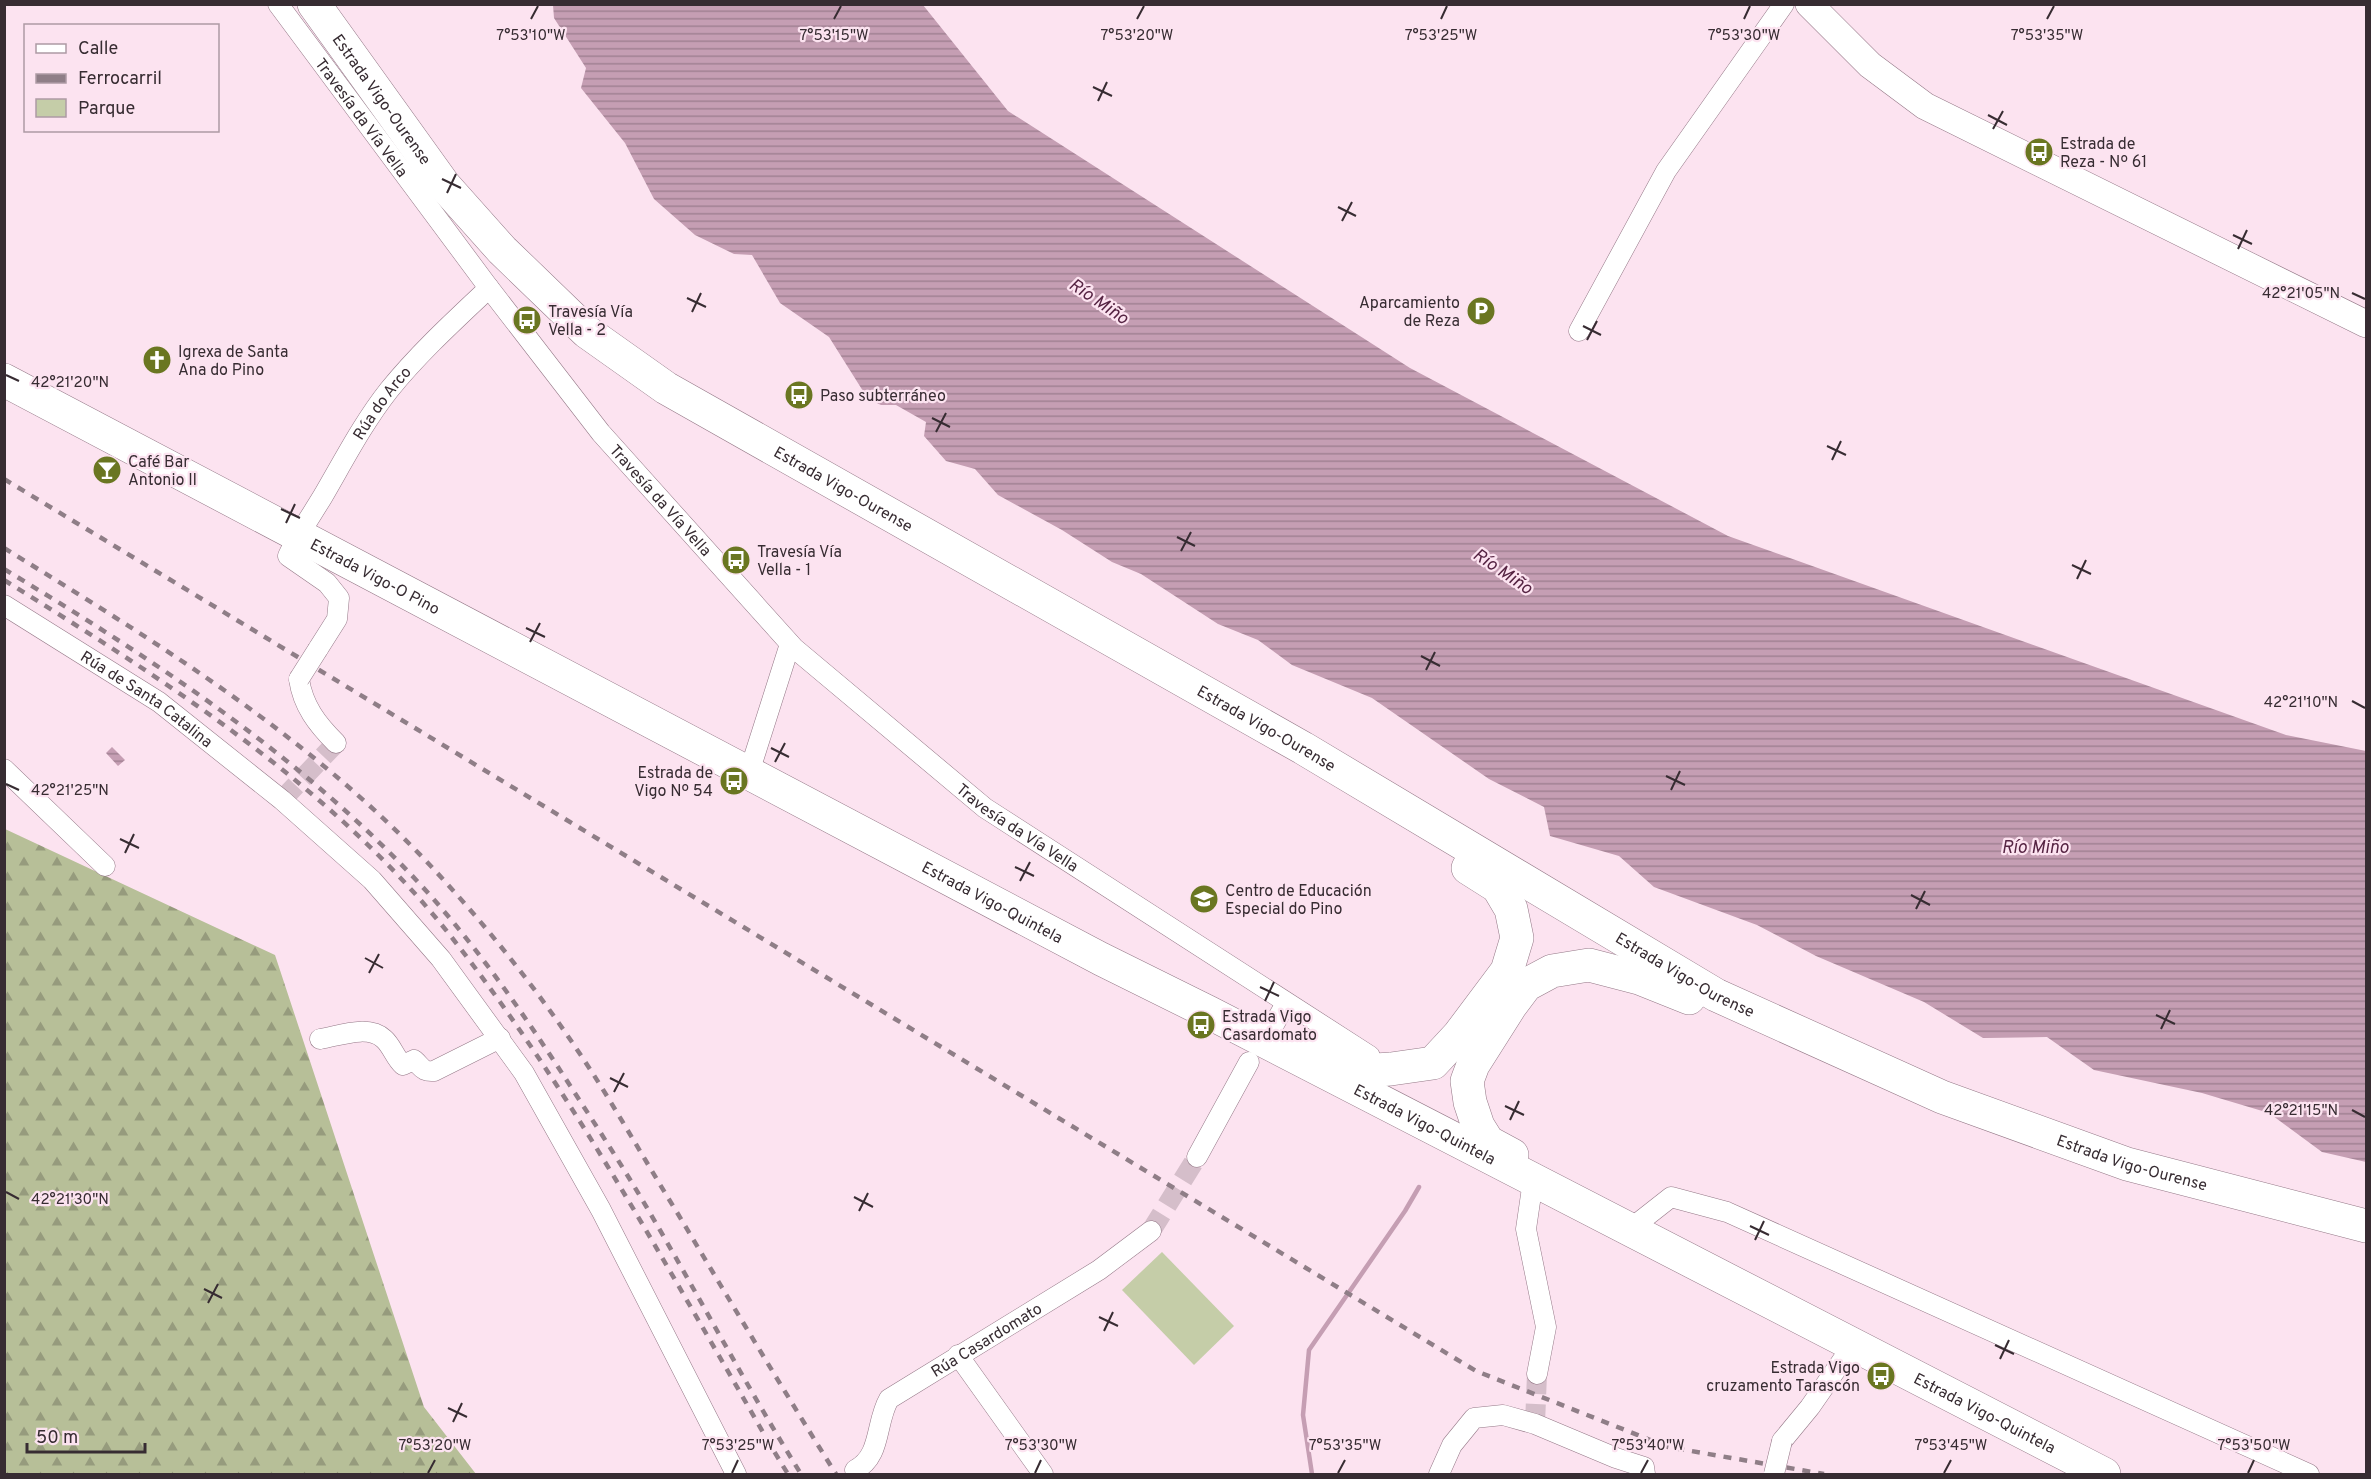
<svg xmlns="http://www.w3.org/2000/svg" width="2371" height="1479" font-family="Overpass,sans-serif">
	<defs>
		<pattern id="forest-firs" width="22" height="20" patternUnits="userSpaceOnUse" patternTransform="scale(1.5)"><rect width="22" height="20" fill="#b7bf98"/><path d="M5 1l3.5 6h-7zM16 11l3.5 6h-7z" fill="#969b7d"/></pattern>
		<pattern id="water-rules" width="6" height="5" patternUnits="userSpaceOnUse" patternTransform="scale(1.5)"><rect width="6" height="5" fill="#c59eb3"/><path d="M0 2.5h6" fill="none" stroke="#a18192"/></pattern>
	</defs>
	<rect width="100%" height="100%" fill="#fce3f0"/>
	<path fill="#c5cda8" d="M 1162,1252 L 1234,1326 L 1194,1365 L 1122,1290 Z"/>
	<path fill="url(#forest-firs)" d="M 5,829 L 275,955 L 424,1407 L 476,1474 L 5,1474 Z"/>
	<g fill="url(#water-rules)">
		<path d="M 553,5 L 923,5 L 1008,111 L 1410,368 L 1728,536 L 2286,735 L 2366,751 L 2366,1162 L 2322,1152 L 2269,1113 L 2202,1093 L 2094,1070 L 2047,1037 L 1983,1038 L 1924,1002 L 1816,956 L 1757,925 L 1654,887 L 1619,856 L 1550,836 L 1544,807 L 1489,779 L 1372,698 L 1292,665 L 1258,640 L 1218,624 L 1141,574 L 1112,562 L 1062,530 L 998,495 L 975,469 L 946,461 L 924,436 L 926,422 L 896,405 L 881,405 L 868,399 L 829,337 L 780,303 L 752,255 L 734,254 L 695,235 L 654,199 L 625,143 L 581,88 L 586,68 L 554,18 Z"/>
		<path d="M 112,747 L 125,760 L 118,766 L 106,753 Z"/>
	</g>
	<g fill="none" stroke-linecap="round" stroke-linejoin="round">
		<path stroke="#c59eb3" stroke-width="4.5" d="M 1312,1474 L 1303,1415 L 1309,1350 L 1405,1211 L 1419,1187"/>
		<g stroke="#d5beca" stroke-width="20" stroke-dasharray="20 10" stroke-linecap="butt">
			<path d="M 282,800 L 336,743"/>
			<path d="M 1151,1231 L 1197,1157"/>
			<path d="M 1535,1424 L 1537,1374"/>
		</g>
		<g stroke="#947887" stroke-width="21">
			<g id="street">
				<path id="s1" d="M 278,4 L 486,284 L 601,433 L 794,648 L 985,808 L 1370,1056"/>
				<path d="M 1579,331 L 1666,171 L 1784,4"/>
				<path id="s2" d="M 4,605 L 159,702 L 282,800 L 372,880 L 441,959 L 524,1073 L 601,1210 L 736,1474"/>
				<path id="s3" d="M 318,649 L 337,619 L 339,598 L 327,583 L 288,556 C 298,534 311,516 323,496 C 344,460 363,423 389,390 C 419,353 454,321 489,288"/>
				<path d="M 299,679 C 303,706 317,724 336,743"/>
				<path d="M 4,769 L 105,866"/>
				<path d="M 748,771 L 754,757 L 790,644"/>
				<path d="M 1271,1030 L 1286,1003"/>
				<path d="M 320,1039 C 339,1036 368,1024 384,1039 C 392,1046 395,1058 403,1065 L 414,1060 C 422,1067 422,1072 434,1071 L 500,1038"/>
				<path d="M 1197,1157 L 1249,1062"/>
				<path d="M 1533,1181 L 1526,1229 L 1546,1327 L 1537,1374"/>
				<path d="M 1629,1230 L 1671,1197 L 1727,1212 L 2309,1474"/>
				<path d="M 958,1355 L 1043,1474"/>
				<path d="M 1782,1441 L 1810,1407 L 1853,1345"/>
				<path id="s4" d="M 855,1470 C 882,1456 875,1423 889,1399 L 1099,1270 L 1151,1231"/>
				<path d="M 1439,1474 L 1452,1445 L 1474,1418 L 1503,1415 L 1535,1424 L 1616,1458 L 1644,1467 L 1645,1474"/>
			</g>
		</g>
		<g stroke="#947887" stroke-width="28">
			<path id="secondary" d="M 1809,4 L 1870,65 L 1925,106 L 2366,324"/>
		</g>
		<g stroke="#947887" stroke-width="34">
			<g id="highway">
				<path id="s5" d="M 314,4 L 444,185 L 502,250 L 587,332 L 666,388 L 1303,748 L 1716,995 L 1942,1097 L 2127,1164 L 2366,1226"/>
				<path id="s6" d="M 4,380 L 1101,959 L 1210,1013 L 2104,1474"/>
				<path d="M 1310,1046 L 1376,1070 L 1391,1069 L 1433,1063 L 1459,1035 L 1507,971 L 1517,938 L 1511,909 L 1498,887 L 1468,868"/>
				<path d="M 1512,1155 L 1488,1142 L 1478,1126 L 1470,1102 L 1467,1081 L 1473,1065 L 1511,1005 L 1526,985 L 1552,971 L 1589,965 L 1639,978 L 1689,998"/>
			</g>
		</g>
		<use href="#street" stroke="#fff" stroke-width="20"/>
		<use href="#secondary" stroke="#fff" stroke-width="27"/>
		<use href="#highway" stroke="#fff" stroke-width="33"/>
		<g stroke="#8f7e87" stroke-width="4.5" stroke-dasharray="8 8" stroke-linecap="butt">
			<path d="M 4,479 L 1476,1371 L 1668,1447 L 1824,1474"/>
			<path d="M 4,548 C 153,640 306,734 427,862 C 492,931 552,1008 602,1088 C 628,1130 652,1172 678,1214 C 730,1301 782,1388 836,1474"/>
			<path d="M 4,569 C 156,661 309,761 429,894 C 477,948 518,1006 558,1067 C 589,1115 621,1163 650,1213 C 701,1300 748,1389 801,1474"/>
			<path d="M 4,580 C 166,681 334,787 453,939 C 560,1076 646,1230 733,1380 C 751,1411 769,1444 788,1474"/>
		</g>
		<g stroke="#947887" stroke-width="21" stroke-linecap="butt">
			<g id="street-bridge">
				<path d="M 299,679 L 318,649"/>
				<path d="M 1774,1474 L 1782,1441"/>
			</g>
		</g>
		<use href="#street-bridge" stroke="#fff" stroke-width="20"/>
	</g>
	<path fill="none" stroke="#372c32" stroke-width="2" d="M 531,19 L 538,6M 834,19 L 841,6M 1137,19 L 1144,6M 1441,19 L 1447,6M 1744,19 L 1750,6M 2047,19 L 2054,6M 1093,87 L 1112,96M 1098,101 L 1107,82M 1988,115 L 2007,125M 1993,129 L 2003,111M 442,179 L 461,188M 447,193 L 456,174M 1338,207 L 1356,216M 1342,221 L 1352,202M 2233,235 L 2252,244M 2238,249 L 2247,230M 2352,293 L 2365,299M 687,298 L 706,307M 692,312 L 701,293M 1583,326 L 1601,335M 1587,340 L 1597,321M 6,375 L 19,381M 932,418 L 950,427M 936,432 L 946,413M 1827,446 L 1846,455M 1832,460 L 1841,441M 281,509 L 300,518M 286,523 L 295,504M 1177,537 L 1195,546M 1181,551 L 1191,532M 2072,565 L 2091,574M 2077,579 L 2086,560M 526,628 L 545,637M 530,642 L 540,623M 1421,656 L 1440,666M 1426,670 L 1435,652M 2352,701 L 2365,708M 771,748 L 789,757M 775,762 L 785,743M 1666,776 L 1685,785M 6,784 L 19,790M 1671,790 L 1680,771M 120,839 L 139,848M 125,853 L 134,834M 1015,867 L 1034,876M 1020,881 L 1030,862M 1911,895 L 1930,905M 1916,909 L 1925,891M 365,958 L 383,968M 369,973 L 379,954M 1260,987 L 1279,996M 1265,1001 L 1274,982M 2156,1015 L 2175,1024M 2161,1029 L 2170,1010M 610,1078 L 628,1087M 614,1092 L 624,1073M 1505,1106 L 1524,1115M 2352,1110 L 2365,1117M 1510,1120 L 1519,1101M 6,1192 L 19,1199M 854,1197 L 873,1207M 859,1211 L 868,1193M 1750,1226 L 1769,1235M 1755,1240 L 1764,1221M 204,1289 L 222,1298M 208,1303 L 218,1284M 1099,1317 L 1118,1326M 1104,1331 L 1113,1312M 1995,1345 L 2014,1354M 2000,1359 L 2009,1340M 448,1408 L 467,1417M 453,1422 L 462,1403M 428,1473 L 435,1460M 732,1473 L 738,1460M 1035,1473 L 1041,1460M 1338,1473 L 1345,1460M 1641,1473 L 1648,1460M 1944,1473 L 1951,1460M 2248,1473 L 2254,1460"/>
	<defs>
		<g id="bus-disc" transform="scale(1.5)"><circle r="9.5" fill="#6a7621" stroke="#fce3f0"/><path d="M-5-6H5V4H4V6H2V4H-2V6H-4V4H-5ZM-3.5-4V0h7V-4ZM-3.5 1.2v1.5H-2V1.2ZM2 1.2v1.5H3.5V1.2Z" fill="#fff"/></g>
		<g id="parking-disc" transform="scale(1.5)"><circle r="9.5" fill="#6a7621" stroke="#fce3f0"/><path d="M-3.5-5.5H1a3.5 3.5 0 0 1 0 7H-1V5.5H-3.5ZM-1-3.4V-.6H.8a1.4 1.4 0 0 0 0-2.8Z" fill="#fff"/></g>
		<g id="church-disc" transform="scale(1.5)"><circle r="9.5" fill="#6a7621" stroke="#fce3f0"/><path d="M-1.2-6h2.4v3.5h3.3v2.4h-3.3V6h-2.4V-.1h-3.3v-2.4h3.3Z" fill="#fff"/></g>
		<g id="bar-disc" transform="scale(1.5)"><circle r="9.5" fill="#6a7621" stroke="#fce3f0"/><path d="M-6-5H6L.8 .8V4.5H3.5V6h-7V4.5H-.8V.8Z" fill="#fff"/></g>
		<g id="school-disc" transform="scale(1.5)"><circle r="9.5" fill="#6a7621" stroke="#fce3f0"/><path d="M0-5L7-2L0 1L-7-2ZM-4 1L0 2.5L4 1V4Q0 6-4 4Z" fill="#fff"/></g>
	</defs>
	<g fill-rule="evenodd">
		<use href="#bus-disc" x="2039" y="152"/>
		<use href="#parking-disc" x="1481" y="311"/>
		<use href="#bus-disc" x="527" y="320"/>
		<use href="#church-disc" x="157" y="360"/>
		<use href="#bus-disc" x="799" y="395"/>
		<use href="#bar-disc" x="107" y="470"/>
		<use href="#bus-disc" x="736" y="560"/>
		<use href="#bus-disc" x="734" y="781"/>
		<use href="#school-disc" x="1204" y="899"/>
		<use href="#bus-disc" x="1201" y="1025"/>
		<use href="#bus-disc" x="1881" y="1376"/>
	</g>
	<g text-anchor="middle" stroke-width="4.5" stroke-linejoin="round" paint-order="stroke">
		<g font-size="16" fill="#372c32" stroke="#fce3f0">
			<text dy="6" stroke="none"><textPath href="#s5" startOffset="117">Estrada Vigo-Ourense</textPath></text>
			<text dy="6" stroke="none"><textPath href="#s1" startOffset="141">Travesía da Vía Vella</textPath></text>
			<text dy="6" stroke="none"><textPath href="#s3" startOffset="303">Rúa do Arco</textPath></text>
			<text dy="6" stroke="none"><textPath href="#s5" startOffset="729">Estrada Vigo-Ourense</textPath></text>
			<text dy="6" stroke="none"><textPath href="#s1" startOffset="627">Travesía da Vía Vella</textPath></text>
			<text dy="6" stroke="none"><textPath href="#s6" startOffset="420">Estrada Vigo-O Pino</textPath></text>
			<text dy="6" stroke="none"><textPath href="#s2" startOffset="171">Rúa de Santa Catalina</textPath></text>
			<text dy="6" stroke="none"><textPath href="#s5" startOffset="1215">Estrada Vigo-Ourense</textPath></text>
			<text dy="6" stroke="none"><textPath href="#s1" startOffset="1113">Travesía da Vía Vella</textPath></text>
			<text dy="6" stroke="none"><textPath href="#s6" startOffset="1118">Estrada Vigo-Quintela</textPath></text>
			<text dy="6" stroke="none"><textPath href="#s5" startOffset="1701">Estrada Vigo-Ourense</textPath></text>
			<text dy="6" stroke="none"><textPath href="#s6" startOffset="1604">Estrada Vigo-Quintela</textPath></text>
			<text dy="6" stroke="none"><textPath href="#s5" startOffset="2187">Estrada Vigo-Ourense</textPath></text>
			<text dy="6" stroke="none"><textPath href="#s4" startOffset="195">Rúa Casardomato</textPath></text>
			<text dy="6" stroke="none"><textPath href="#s6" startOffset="2234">Estrada Vigo-Quintela</textPath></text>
		</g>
		<g font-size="16" fill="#372c32" stroke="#fce3f0" text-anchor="start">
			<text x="2060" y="149">Estrada de<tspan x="2060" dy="18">Reza - Nº 61</tspan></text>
			<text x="1460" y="308" text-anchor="end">Aparcamiento<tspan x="1460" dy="18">de Reza</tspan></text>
			<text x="548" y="317">Travesía Vía<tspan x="548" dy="18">Vella - 2</tspan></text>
			<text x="178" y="357">Igrexa de Santa<tspan x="178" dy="18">Ana do Pino</tspan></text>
			<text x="820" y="401">Paso subterráneo</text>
			<text x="128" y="467">Café Bar<tspan x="128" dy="18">Antonio II</tspan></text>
			<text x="757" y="557">Travesía Vía<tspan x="757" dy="18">Vella - 1</tspan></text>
			<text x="713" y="778" text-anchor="end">Estrada de<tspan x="713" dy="18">Vigo Nº 54</tspan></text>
			<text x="1225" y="896">Centro de Educación<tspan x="1225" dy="18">Especial do Pino</tspan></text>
			<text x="1222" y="1022">Estrada Vigo<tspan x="1222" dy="18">Casardomato</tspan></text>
			<text x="1860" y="1373" text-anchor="end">Estrada Vigo<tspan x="1860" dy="18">cruzamento Tarascón</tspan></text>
		</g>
		<g font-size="18" font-style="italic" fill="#562443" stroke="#fce3f0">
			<text transform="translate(1099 301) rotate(34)" y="6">Río Miño</text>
			<text transform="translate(1503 571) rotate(34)" y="6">Río Miño</text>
			<text x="2035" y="853">Río Miño</text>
		</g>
	</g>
	<g font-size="15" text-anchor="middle" fill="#372c32" stroke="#fce3f0" stroke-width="4.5" stroke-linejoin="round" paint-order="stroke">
		<text x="531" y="40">7°53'10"W</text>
		<text x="834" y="40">7°53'15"W</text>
		<text x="1137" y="40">7°53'20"W</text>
		<text x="1441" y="40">7°53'25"W</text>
		<text x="1744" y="40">7°53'30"W</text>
		<text x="2047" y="40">7°53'35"W</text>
		<text x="2301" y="298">42°21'05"N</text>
		<text x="70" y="387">42°21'20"N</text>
		<text x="2301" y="707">42°21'10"N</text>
		<text x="70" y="795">42°21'25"N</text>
		<text x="2301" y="1115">42°21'15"N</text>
		<text x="70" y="1204">42°21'30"N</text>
		<text x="435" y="1450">7°53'20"W</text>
		<text x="738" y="1450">7°53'25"W</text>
		<text x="1041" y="1450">7°53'30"W</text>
		<text x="1345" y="1450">7°53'35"W</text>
		<text x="1648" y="1450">7°53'40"W</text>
		<text x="1951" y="1450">7°53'45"W</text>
		<text x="2254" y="1450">7°53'50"W</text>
	</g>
	<rect width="2371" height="1479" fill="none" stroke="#372c32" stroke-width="12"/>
	<rect x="24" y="24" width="195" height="108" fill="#fce3f0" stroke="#ad9aa4" stroke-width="1.5"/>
	<rect x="36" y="44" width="30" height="9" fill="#ffffff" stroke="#ad9aa4" stroke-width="1.5"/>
	<text x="78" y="54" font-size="18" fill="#372c32">Calle</text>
	<rect x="36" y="74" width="30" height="9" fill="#8f7e87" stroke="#ad9aa4" stroke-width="1.5"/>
	<text x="78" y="84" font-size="18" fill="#372c32">Ferrocarril</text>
	<rect x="36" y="99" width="30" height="18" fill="#c5cda8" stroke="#ad9aa4" stroke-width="1.5"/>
	<text x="78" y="114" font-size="18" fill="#372c32">Parque</text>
	<path d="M27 1443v9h118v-9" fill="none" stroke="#372c32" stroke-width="3"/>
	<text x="36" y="1443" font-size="18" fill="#372c32" stroke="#fce3f0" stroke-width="4.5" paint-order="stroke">50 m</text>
</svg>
